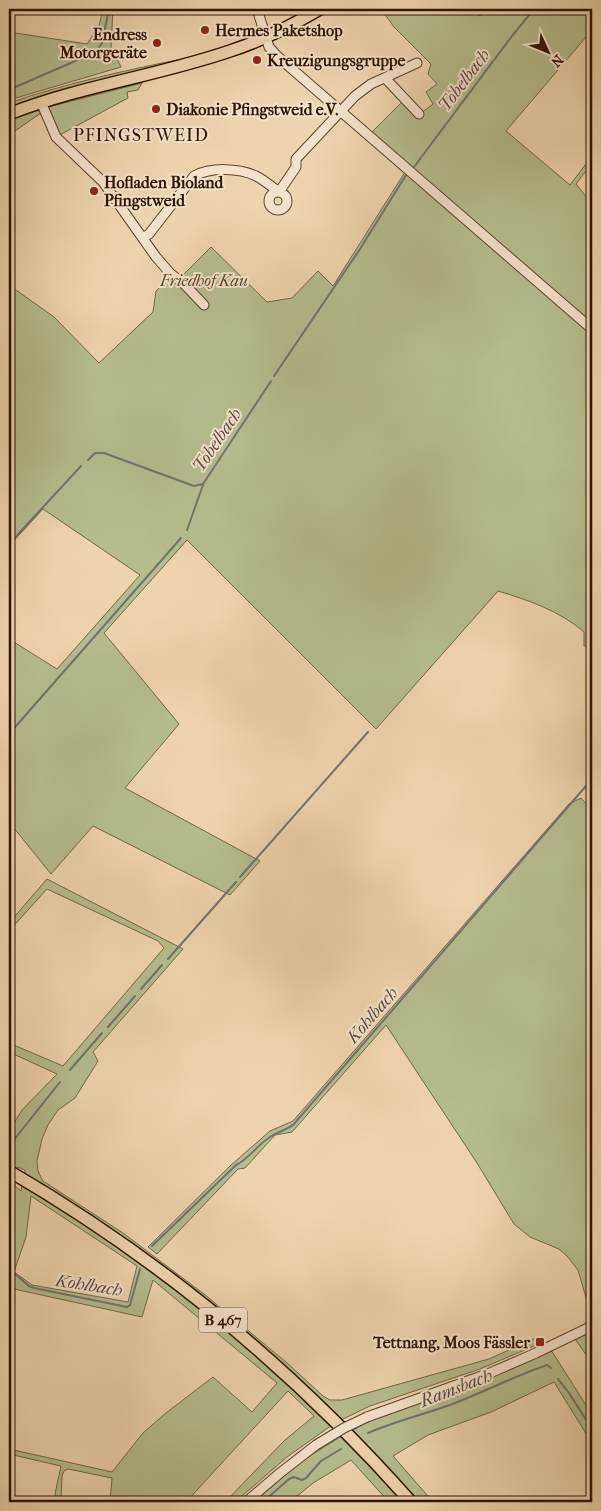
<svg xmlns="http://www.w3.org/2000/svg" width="601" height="1511" font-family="'IM FELL French Canon',serif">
	<rect width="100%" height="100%" fill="#eed4ad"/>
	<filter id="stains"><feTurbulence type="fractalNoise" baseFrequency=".004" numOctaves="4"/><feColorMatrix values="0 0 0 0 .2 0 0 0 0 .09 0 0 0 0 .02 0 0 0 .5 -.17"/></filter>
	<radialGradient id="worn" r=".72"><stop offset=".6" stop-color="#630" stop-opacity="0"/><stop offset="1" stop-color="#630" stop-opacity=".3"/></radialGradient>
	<g fill="#b5bd8d" stroke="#726848" fill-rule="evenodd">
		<path d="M 103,9 L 113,9 L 111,47 L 121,67 L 9,100 L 9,32 L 87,44 L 99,26 Z"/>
		<path d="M 381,9 L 471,9 L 480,16 L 485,9 L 592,9 L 592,30 L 506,131 L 570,185 L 592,156 L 592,163 L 576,184 L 592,204 L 592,325 L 370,134 L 403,101 L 416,117 L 433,104 L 426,92 L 437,84 L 428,74 L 431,64 L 394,27 Z"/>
		<path d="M 187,58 L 9,108 L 9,103 C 67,83 127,70 187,58 Z"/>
		<path d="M 142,83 L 138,90 L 127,92 L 128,98 L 56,137 L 44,111 L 48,107 Z"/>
		<path d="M 36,109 L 41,113 L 9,135 L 9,120 Z"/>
		<path d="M 405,172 L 592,334 L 592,645 L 584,646 L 584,632 C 560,611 528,600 498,591 L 376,729 L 187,540 L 104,633 L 179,724 L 125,788 L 260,861 L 230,895 L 93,826 L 51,874 L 9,822 L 9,639 L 57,669 L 140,575 L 43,509 L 9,546 L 9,285 L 54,317 L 99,363 L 153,312 L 156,291 L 172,275 L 178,280 L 211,247 L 267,302 L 292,298 L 318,271 L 333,286 Z"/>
		<path d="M 581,798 L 592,810 L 592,1318 L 578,1270 L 567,1256 L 559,1249 L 530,1237 L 514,1224 L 477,1163 L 386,1025 L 292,1132 L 275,1135 L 245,1168 L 238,1169 L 157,1254 L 148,1247 L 230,1166 L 270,1131 L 293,1121 L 569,804 Z"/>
		<path d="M 47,879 L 183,949 L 93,1052 L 98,1061 L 75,1098 L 58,1110 L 48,1125 L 42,1139 L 37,1161 L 38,1171 L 43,1181 L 123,1233 L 204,1294 L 286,1362 L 323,1396 L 330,1400 L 342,1400 L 489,1359 L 533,1339 L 538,1339 L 541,1341 L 541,1343 L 480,1369 L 370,1406 L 341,1420 L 308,1389 L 25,1174 L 25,1170 L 18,1167 L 17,1170 L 9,1165 L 9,1131 L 22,1110 L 57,1074 L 9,1052 L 9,1043 L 63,1066 L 164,948 L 158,941 L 47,889 L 9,931 L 9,923 Z"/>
		<path d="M 9,1178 L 15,1181 L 15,1186 L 21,1191 L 22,1186 C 82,1222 141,1261 195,1304 C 243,1343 287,1384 332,1425 L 287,1457 L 235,1502 L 225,1502 L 285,1440 L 314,1416 L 288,1391 L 186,1502 L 110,1502 L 112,1478 L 68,1469 L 64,1471 L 62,1476 L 61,1502 L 57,1502 L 55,1494 L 61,1466 L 9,1454 L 9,1449 L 112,1472 L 143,1433 L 166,1413 L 213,1377 L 252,1412 L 277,1383 L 153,1280 L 142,1317 L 14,1289 L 9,1306 ZM 31,1196 L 137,1266 L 128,1302 L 32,1285 L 14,1272 L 26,1237 Z"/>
		<path d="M 592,1330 L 592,1363 L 575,1339 Z"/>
		<path d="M 551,1350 L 586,1405 L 592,1401 L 592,1443 L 554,1382 L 491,1412 L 428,1435 L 393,1456 L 433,1502 L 418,1502 L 352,1431 L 374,1418 L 482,1380 Z"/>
		<path d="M 342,1436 L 403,1502 L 389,1502 L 351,1460 L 313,1483 L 290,1502 L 253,1502 L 298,1463 Z"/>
	</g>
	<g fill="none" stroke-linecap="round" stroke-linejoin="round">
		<g stroke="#73746f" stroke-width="2">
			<path d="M 13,88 L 96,52 L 102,43 L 109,9"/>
			<path d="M 414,167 L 512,36 L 534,9"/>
			<path d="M 274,376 L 360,249 L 406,175"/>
			<path d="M 88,460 L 95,453 L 104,453 L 194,486 L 203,484 L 271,381"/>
			<path d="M 187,530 L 203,485"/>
			<path d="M 9,544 L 81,466"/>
			<path d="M 9,734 L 181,538"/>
			<path d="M 240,877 L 368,732"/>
			<path d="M 168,959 L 236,882"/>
			<path d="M 141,989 L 162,965"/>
			<path d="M 108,1027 L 135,996"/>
			<path d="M 70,1070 L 102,1033"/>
			<path d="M 9,1146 L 60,1082"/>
			<path d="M 152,1246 L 236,1165 C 250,1158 257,1145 270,1137 C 278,1131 286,1131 294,1124 L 592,779"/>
			<path d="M 15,1274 L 29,1286 L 34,1288 L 127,1307 L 130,1305 L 140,1269"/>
			<path d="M 558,1379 L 569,1393 L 592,1429"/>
			<path d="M 368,1433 C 396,1421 426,1414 455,1403 C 486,1391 515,1376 547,1365 L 551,1368"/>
			<path d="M 263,1502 L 289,1479 L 294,1477 L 302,1480 L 306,1478 L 321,1461 L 341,1449"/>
		</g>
		<g stroke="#5f432d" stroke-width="11">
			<g id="minor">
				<path d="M 257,9 L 269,47 L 277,56 L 592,329"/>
				<path d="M 386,79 L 419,114"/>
				<path d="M 41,102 L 56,137 L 103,182 L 156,257 L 170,273 L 185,285 L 204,305"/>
				<circle cx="278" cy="201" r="9"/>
				<path d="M 143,238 L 149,234 L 194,176 C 211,167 239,168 256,176 C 264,180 271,186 279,192 L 296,167 L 296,159 L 355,96 L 371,84 L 417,63"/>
				<path d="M 367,1417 L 490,1373 L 536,1353 L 592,1326"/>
				<path d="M 246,1502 L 280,1473 L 316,1445"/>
			</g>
		</g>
		<g stroke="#2f1302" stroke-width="14">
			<g id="major">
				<path d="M 9,114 C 80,86 157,76 230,51 C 261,41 291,26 320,9"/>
				<path d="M 9,1171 C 160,1259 295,1371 411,1502"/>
			</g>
		</g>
		<use href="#minor" stroke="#f4e3ca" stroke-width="9"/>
		<use href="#major" stroke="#eed4ad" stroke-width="11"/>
		<g stroke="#5f432d" stroke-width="11" stroke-linecap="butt">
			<path id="minor-bridge" d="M 316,1445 L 344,1428 L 367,1417"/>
		</g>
		<use href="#minor-bridge" stroke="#f4e3ca" stroke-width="9"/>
	</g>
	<g fill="#8f2418" stroke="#f4e3ca" stroke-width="2">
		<circle cx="205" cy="30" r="5"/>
		<circle cx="157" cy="43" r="5"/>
		<circle cx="257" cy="60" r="5"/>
		<circle cx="156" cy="109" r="5"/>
		<circle cx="94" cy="191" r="5"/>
		<rect x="535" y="1337" width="10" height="10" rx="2.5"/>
	</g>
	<g text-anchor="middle" stroke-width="4" stroke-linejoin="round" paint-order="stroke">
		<rect fill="#f4e3ca" stroke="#6a513e" stroke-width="1" x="199" y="1307.5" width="48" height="25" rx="4"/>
		<g font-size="15" font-weight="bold" fill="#2f1302">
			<text x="223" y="1325">B 467</text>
		</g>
		<g font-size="16" font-weight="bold" fill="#2f1302" stroke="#f4e3ca" text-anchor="start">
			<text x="215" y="36">Hermes Paketshop</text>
			<text x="147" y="40" text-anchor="end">Endress<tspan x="147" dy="18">Motorgeräte</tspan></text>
			<text x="267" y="66">Kreuzigungsgruppe</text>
			<text x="166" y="115">Diakonie Pfingstweid e.V.</text>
			<text x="104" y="188">Hofladen Bioland<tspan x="104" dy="18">Pfingstweid</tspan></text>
			<text x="530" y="1348" text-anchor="end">Tettnang, Moos Fässler</text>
		</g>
		<g font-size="16" font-style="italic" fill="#57462c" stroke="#f4e3ca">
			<text x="204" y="286">Friedhof Kau</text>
		</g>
		<g font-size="18" font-style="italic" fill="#574c41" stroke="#f4e3ca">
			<text transform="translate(464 80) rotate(-53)" y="6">Tobelbach</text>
			<text transform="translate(217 440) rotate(-56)" y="6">Tobelbach</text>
			<text transform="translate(372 1015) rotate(-49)" y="6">Kohlbach</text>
			<text transform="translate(89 1285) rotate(9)" y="6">Kohlbach</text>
			<text transform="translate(456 1388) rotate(-21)" y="6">Ramsbach</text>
		</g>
		<g font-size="18" letter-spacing="1" fill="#2f1302" stroke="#f4e3ca">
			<text x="141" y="141">PFINGSTWEID</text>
		</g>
	</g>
	<rect width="601" height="1511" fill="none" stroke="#eed4ad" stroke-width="30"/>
	<rect x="10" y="10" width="581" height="1491" fill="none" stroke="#2f1302" stroke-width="2.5"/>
	<rect x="15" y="15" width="571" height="1481" fill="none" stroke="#2f1302"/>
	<g transform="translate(548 52) rotate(134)" stroke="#f4e3ca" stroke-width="4" paint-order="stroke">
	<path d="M0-4L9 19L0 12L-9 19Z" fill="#2f1302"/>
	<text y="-8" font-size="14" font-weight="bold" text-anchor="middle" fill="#2f1302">N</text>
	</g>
	<rect width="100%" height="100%" filter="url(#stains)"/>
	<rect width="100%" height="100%" fill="url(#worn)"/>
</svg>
